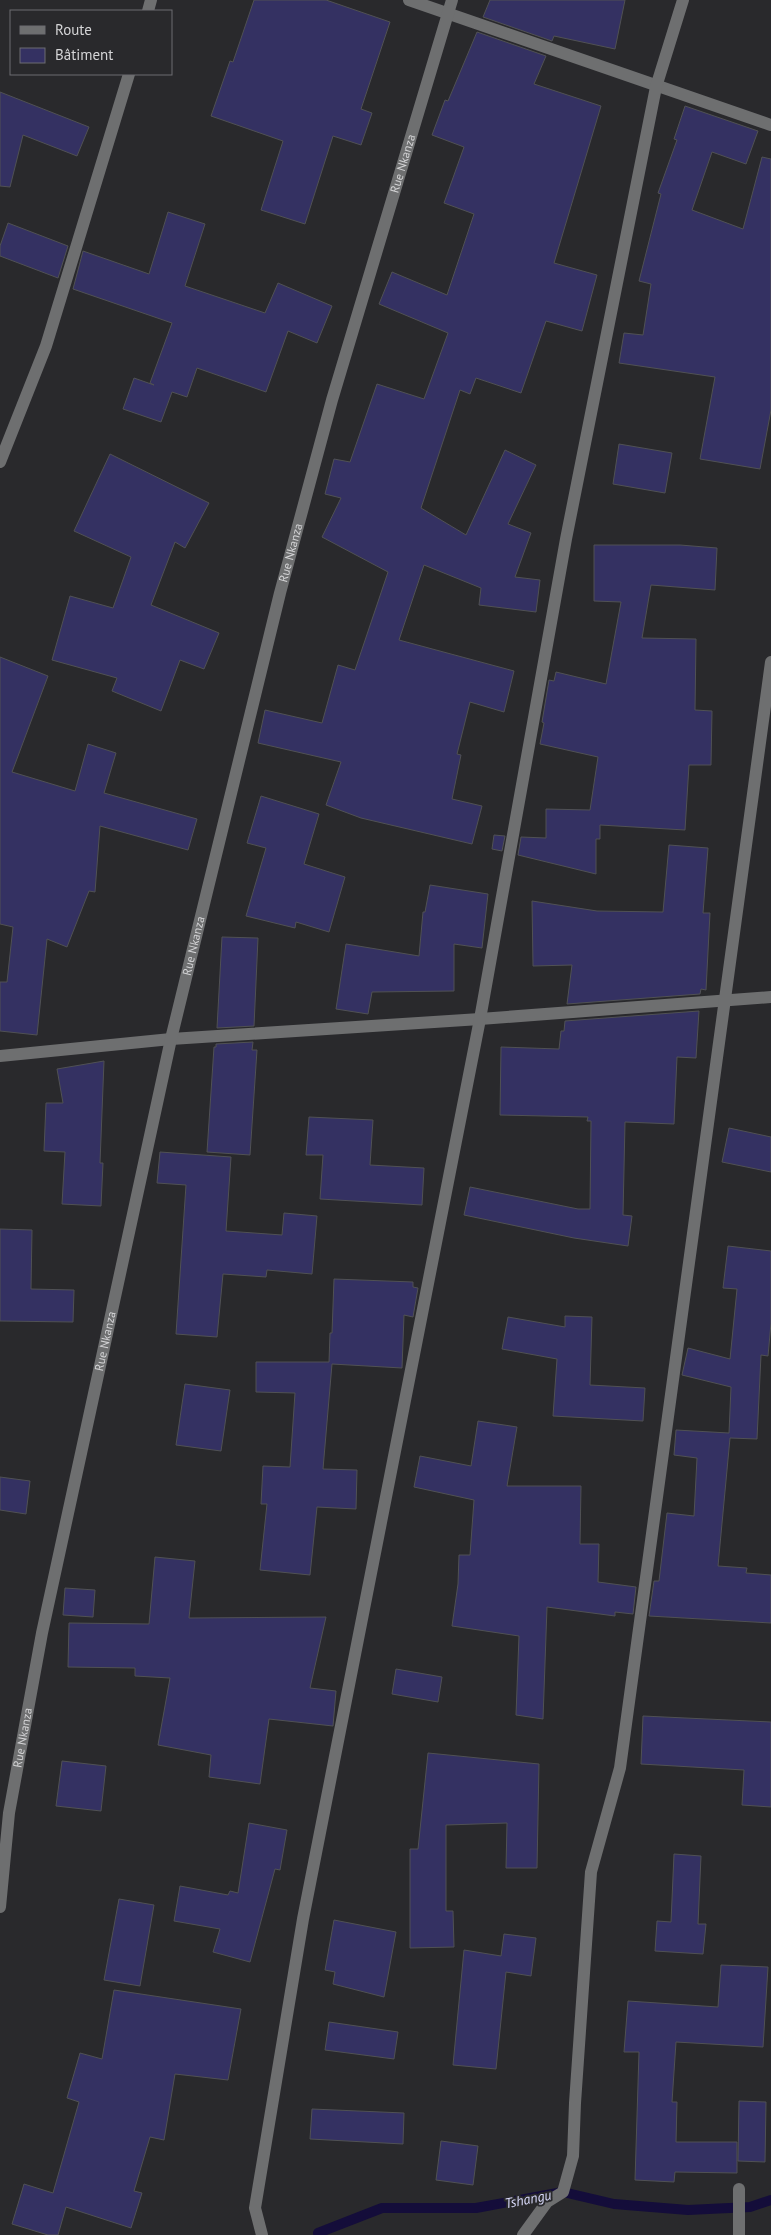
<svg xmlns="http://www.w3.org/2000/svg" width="771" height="2235" font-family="'PT Sans',sans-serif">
	<rect width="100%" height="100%" fill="#29292c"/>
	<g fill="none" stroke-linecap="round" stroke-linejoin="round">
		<path stroke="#140d3a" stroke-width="10" d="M 318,2233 L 382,2208 L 476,2208 L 563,2192 L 614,2204 L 688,2210 L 750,2207 L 771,2200"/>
	</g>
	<g fill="#343162" stroke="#505154">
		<path d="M 254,0 L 326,0 L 390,22 L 361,109 L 372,113 L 361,145 L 333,136 L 305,224 L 261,210 L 283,141 L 211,116 L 230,61 L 233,62 Z"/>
		<path d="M 490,0 L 625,0 L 615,49 L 554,36 L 552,41 L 483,17 Z"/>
		<path d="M 477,32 L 546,56 L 534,84 L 601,106 L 554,263 L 597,275 L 582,331 L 546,321 L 521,393 L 476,378 L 470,394 L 460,390 L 421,508 L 466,535 L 505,450 L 536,465 L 508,524 L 531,533 L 515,577 L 540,580 L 536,612 L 479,605 L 481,588 L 424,565 L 399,640 L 514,671 L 504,712 L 470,702 L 457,754 L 461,755 L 452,799 L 482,806 L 472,844 L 361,818 L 326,805 L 341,762 L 258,743 L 265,710 L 322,723 L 338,665 L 355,670 L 388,572 L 322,537 L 341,498 L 325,494 L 334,459 L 350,462 L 377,384 L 424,399 L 448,333 L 379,304 L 392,272 L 447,295 L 474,214 L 444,203 L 464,147 L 432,135 L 445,100 L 448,101 Z"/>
		<path d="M 0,92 L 89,127 L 77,156 L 23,135 L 10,187 L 0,186 Z"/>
		<path d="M 685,106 L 758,131 L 746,164 L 712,152 L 692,210 L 743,229 L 762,157 L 771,159 L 771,410 L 760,469 L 700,459 L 715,377 L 619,363 L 624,333 L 643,335 L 651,284 L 639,281 L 661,194 L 658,193 L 677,140 L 674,139 Z"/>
		<path d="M 168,212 L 205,224 L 185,286 L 265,313 L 278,283 L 332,306 L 317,343 L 288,331 L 266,392 L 197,368 L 187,397 L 172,392 L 161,422 L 123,409 L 134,378 L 154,385 L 150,383 L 172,323 L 73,289 L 83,251 L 149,274 Z"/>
		<path d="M 8,223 L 68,246 L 58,278 L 0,256 L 0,246 Z"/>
		<path d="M 619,444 L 672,453 L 665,493 L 613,484 Z"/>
		<path d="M 110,454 L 209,503 L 185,548 L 175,542 L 151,605 L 219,633 L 204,669 L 180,660 L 161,711 L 112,691 L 117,678 L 52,660 L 70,596 L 113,608 L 131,557 L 74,531 Z"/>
		<path d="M 594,545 L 680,545 L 717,548 L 715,590 L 651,585 L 642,638 L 696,639 L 695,710 L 712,711 L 711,765 L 689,765 L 685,830 L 600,825 L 600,839 L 596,839 L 596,874 L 518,855 L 521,837 L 546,838 L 546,809 L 590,810 L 598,757 L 540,744 L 544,723 L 542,722 L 549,680 L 554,681 L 556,672 L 606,684 L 621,602 L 594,601 Z"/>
		<path d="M 0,657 L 48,676 L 12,772 L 75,791 L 88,744 L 116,753 L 104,793 L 197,819 L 188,850 L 100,826 L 95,892 L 89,891 L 67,947 L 47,939 L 37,1035 L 0,1031 L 0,982 L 7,982 L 13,927 L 0,924 Z"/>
		<path d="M 261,796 L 319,814 L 304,864 L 345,877 L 329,932 L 296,922 L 295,928 L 246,916 L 266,848 L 247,843 Z"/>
		<path d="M 494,835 L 505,836 L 502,851 L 492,849 Z"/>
		<path d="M 669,845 L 708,848 L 703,913 L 710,913 L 706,990 L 701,989 L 700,994 L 567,1004 L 572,965 L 533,966 L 532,901 L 597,911 L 663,912 Z"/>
		<path d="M 430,885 L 488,894 L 482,948 L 454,944 L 454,991 L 372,992 L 368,1014 L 336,1009 L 346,944 L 419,956 L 423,912 L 425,912 Z"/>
		<path d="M 222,937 L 258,938 L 254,1026 L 217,1028 Z"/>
		<path d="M 699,1011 L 696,1058 L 677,1057 L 674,1124 L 625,1122 L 623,1215 L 632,1216 L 628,1246 L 574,1238 L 464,1215 L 470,1187 L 578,1209 L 590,1209 L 591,1121 L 587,1121 L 588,1117 L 500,1115 L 501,1047 L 559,1049 L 561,1031 L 564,1031 L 565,1021 Z"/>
		<path d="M 253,1042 L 252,1050 L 257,1050 L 250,1155 L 207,1152 L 214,1047 L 216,1047 L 216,1044 Z"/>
		<path d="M 104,1061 L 100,1163 L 103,1163 L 101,1206 L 62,1204 L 65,1152 L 44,1151 L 46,1103 L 63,1103 L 57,1069 Z"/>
		<path d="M 309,1117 L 373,1120 L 370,1165 L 424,1168 L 422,1205 L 320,1199 L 323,1155 L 306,1155 Z"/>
		<path d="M 729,1128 L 771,1137 L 771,1172 L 722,1162 Z"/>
		<path d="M 160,1152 L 231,1157 L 226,1231 L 282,1235 L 284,1213 L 317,1216 L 312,1274 L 267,1270 L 266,1277 L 223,1274 L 217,1337 L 176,1334 L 186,1185 L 157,1183 Z"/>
		<path d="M 0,1229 L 32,1230 L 31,1289 L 74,1290 L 73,1322 L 0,1321 Z"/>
		<path d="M 728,1246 L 771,1251 L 771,1323 L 768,1356 L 761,1355 L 757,1439 L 730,1438 L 718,1566 L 747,1568 L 746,1573 L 771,1575 L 771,1623 L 649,1616 L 654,1581 L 659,1581 L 667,1513 L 694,1516 L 697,1458 L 674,1455 L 676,1430 L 729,1433 L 731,1387 L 682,1375 L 688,1348 L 730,1359 L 737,1289 L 723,1288 Z"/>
		<path d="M 334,1279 L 413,1282 L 413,1287 L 418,1288 L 413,1317 L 404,1315 L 402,1368 L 332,1364 L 323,1469 L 357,1470 L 356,1509 L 317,1507 L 310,1575 L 260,1570 L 267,1504 L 261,1504 L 263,1466 L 290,1467 L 295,1393 L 256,1392 L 256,1362 L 329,1362 L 330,1333 L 332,1333 Z"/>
		<path d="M 565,1316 L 592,1317 L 590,1385 L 645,1388 L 643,1421 L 553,1416 L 557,1359 L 502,1349 L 508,1317 L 565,1327 Z"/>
		<path d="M 185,1384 L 230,1390 L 221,1451 L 176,1445 Z"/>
		<path d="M 478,1421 L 517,1427 L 507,1486 L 581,1486 L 580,1544 L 599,1544 L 598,1582 L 636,1587 L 633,1614 L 615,1612 L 615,1616 L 547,1607 L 543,1719 L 516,1715 L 519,1636 L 452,1626 L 458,1584 L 459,1555 L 470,1555 L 474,1500 L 414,1487 L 420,1456 L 471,1466 Z"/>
		<path d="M 0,1477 L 30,1481 L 26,1514 L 0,1510 Z"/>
		<path d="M 155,1557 L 195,1561 L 189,1618 L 326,1617 L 310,1688 L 336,1691 L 333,1726 L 269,1719 L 260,1784 L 209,1777 L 211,1755 L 158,1745 L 170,1678 L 135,1676 L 135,1668 L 68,1667 L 69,1623 L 149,1624 Z"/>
		<path d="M 65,1588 L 95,1590 L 93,1617 L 63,1615 Z"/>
		<path d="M 396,1669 L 442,1677 L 438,1702 L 392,1694 Z"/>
		<path d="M 643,1716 L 771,1722 L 771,1807 L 742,1805 L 744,1770 L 641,1764 Z"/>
		<path d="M 428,1753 L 539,1764 L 537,1868 L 506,1868 L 507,1823 L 446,1825 L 446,1911 L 453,1911 L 454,1947 L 410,1948 L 410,1849 L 418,1849 Z"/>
		<path d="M 62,1761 L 106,1766 L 101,1811 L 56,1806 Z"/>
		<path d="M 249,1823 L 287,1830 L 280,1870 L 275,1869 L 250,1962 L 213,1952 L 220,1929 L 174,1921 L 180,1886 L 228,1895 L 230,1891 L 238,1893 Z"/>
		<path d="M 674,1854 L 701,1856 L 698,1924 L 706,1924 L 703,1954 L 655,1951 L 657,1921 L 671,1922 Z"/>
		<path d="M 119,1899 L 154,1905 L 140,1986 L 104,1980 Z"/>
		<path d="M 334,1920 L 396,1932 L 384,1997 L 333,1984 L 335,1972 L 325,1970 Z"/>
		<path d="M 504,1934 L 536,1938 L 531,1976 L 506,1972 L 496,2069 L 453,2065 L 464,1950 L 501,1956 Z"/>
		<path d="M 721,1965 L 768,1967 L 763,2047 L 676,2042 L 672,2102 L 677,2102 L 676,2142 L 737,2142 L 737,2173 L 675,2172 L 674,2182 L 635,2180 L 639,2052 L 624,2052 L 628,2001 L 718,2007 Z"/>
		<path d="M 114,1990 L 241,2009 L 228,2080 L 175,2074 L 164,2140 L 150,2137 L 134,2191 L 142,2193 L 131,2228 L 66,2207 L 58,2235 L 48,2235 L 12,2224 L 24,2184 L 53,2193 L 79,2102 L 67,2098 L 80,2053 L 102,2059 Z"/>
		<path d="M 329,2022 L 398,2032 L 394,2059 L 325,2050 Z"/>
		<path d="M 739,2101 L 766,2102 L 765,2162 L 738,2161 Z"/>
		<path d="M 312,2109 L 404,2113 L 403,2144 L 310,2139 Z"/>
		<path d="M 441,2141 L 478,2146 L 473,2185 L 436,2180 Z"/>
	</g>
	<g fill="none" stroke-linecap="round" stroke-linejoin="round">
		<g stroke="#6e6f70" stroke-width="12">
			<path d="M 409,0 L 771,125"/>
			<path d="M 148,11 L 151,0"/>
			<path d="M 0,462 L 46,346 L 129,74"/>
			<path d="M 0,1056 L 171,1039 L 480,1019 L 771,997"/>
			<path id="s1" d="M 0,1907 L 9,1813 L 42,1633 L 171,1039 L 280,593 L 332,400 L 452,0"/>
			<path d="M 739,2189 L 739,2235"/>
			<path d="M 262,2235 L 255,2208 L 303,1919 L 480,1019 L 566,539 L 656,87 L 683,0"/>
			<path d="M 523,2235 L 547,2202 L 563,2192 L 573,2156 L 575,2103 L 591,1872 L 620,1768 L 771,662"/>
		</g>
	</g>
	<g text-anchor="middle" stroke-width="4" stroke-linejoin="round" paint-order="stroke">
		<g font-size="12" fill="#d4d4d6" stroke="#29292c">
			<text dy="4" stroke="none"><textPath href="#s1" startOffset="1791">Rue Nkanza</textPath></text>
			<text dy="4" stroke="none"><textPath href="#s1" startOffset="1386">Rue Nkanza</textPath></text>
			<text dy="4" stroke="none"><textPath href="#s1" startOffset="981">Rue Nkanza</textPath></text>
			<text dy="4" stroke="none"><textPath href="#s1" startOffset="576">Rue Nkanza</textPath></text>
			<text dy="4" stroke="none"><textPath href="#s1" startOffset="171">Rue Nkanza</textPath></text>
		</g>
		<g font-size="14" font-style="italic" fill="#dbdcfd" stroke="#29292c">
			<text transform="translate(528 2199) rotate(-11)" y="5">Tshangu</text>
		</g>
	</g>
	<rect x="10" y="10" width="162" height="65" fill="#29292c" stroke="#6d6d70"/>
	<rect x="20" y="26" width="25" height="8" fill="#6e6f70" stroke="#6d6d70"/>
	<text x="55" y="35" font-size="15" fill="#d4d4d6">Route</text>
	<rect x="20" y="48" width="25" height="15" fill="#343162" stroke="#6d6d70"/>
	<text x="55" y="60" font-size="15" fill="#d4d4d6">Bâtiment</text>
</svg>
